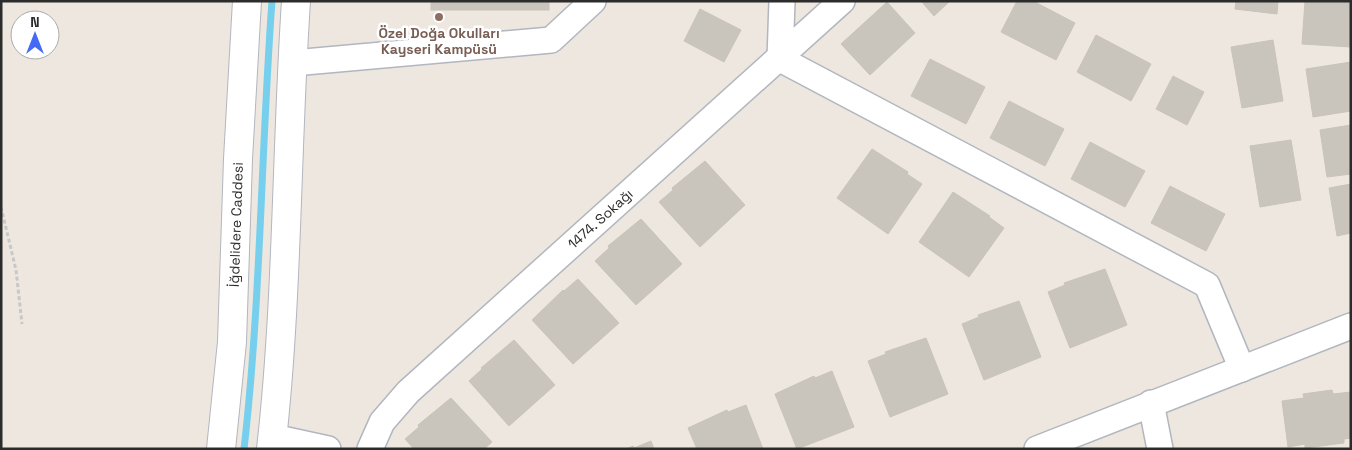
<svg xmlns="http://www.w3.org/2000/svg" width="1352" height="450" font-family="'Space Grotesk',sans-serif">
	<rect width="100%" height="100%" fill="#ede7df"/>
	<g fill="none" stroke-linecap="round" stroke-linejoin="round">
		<path stroke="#76cfec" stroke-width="7" d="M 244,449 C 261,300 261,150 272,1"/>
	</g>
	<g fill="#c9c5bd" stroke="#c9c3b9">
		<rect x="431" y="1" width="118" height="9"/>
		<path d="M 921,1 L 950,1 L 934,16 Z"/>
		<path d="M 1017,1 L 1033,1 L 1075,23 L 1056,60 L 1001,32 Z"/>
		<path d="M 1236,1 L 1278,1 L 1277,14 L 1235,9 Z"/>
		<path d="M 1305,1 L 1351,1 L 1351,47 L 1302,44 Z"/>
		<path d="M 887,2 L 915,33 L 870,75 L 841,44 Z"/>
		<path d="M 700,9 L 741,30 L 724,62 L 684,41 Z"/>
		<path d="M 1096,35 L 1151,64 L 1131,101 L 1077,72 Z"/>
		<path d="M 1273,40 L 1283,101 L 1242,108 L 1231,47 Z"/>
		<path d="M 930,59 L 985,87 L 966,124 L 911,96 Z"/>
		<path d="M 1351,62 L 1351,111 L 1313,117 L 1306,69 Z"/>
		<path d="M 1173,76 L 1204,92 L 1187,125 L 1156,109 Z"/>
		<path d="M 1009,101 L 1064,129 L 1045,166 L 990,138 Z"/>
		<path d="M 1351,125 L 1351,174 L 1327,177 L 1320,130 Z"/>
		<path d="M 1291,140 L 1301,200 L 1260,207 L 1250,146 Z"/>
		<path d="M 1090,142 L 1145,171 L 1125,207 L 1071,179 Z"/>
		<path d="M 872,149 L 908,172 L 907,174 L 922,184 L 888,234 L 837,198 Z"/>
		<path d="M 705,161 L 745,205 L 700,247 L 659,202 L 673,190 L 672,188 Z"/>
		<path d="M 1351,184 L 1351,233 L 1337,236 L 1329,188 Z"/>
		<path d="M 1170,186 L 1225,214 L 1206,251 L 1151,223 Z"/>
		<path d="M 953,192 L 990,216 L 989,217 L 1004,228 L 969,277 L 919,242 Z"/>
		<path d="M 641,219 L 682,264 L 636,305 L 595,261 L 609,248 L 608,246 Z"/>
		<path d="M 1105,269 L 1127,325 L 1070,348 L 1048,292 L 1065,285 L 1064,283 Z"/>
		<path d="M 578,279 L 619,323 L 573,364 L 532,320 L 563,290 L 564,291 Z"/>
		<path d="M 1019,301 L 1041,357 L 984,380 L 962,324 L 979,317 L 978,315 Z"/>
		<path d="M 926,338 L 948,394 L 890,417 L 868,361 L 886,354 L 885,352 Z"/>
		<path d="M 514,340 L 555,385 L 509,426 L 469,381 L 482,369 L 481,368 Z"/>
		<path d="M 832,371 L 854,427 L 797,449 L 775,394 L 814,376 L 815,378 Z"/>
		<path d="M 1332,390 L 1333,394 L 1351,392 L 1351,438 L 1344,439 L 1344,443 L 1305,448 L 1305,444 L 1288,447 L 1282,401 L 1304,398 L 1303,394 Z"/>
		<path d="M 451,398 L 492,442 L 484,449 L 414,449 L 405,439 L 419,427 L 418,425 Z"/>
		<path d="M 746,405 L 763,449 L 697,449 L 688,428 L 727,410 L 728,412 Z"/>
		<path d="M 651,441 L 654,449 L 626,449 L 633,446 L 634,448 Z"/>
	</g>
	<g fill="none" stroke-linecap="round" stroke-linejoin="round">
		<g stroke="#b2b6bf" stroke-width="28">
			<g id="street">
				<path d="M 780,59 L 1207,285 L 1242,369"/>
				<path d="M 780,59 L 782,1"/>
				<path d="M 293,63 L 551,40 L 593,1"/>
				<path d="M 1151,403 L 1160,449"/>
				<path d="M 273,437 L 328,449"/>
				<path id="s1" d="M 370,449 L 382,422 L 408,392 L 842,1"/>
				<path d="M 1037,449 L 1351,326"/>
			</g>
		</g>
		<g stroke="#b2b6bf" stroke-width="30">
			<g id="secondary">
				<path id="s2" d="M 221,449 L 232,342 L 238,159 L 247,1"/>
				<path d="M 271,449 C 288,300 286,150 296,1"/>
			</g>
		</g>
		<path stroke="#c8c8c8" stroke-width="3" stroke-dasharray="4 2.5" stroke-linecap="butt" d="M 1,207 L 16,270 L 22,324"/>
		<use href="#street" stroke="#fff" stroke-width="25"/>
		<use href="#secondary" stroke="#fff" stroke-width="28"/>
	</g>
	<circle fill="#8d6e63" stroke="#fff" stroke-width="2" cx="439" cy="17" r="5"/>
	<g text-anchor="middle" stroke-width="5" stroke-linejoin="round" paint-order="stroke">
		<g font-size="14" font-weight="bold" fill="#785e54" stroke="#fff">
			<text x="439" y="38">Özel Doğa Okulları<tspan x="439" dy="16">Kayseri Kampüsü</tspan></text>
		</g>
		<g font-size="14" fill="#2c2c2c" stroke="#fff">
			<text dy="5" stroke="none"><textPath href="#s1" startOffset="328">1474. Sokağı</textPath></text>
			<text dy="5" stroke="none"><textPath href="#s2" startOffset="225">İğdelidere Caddesi</textPath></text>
		</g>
	</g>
	<rect width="1352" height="450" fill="none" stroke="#2c2c2c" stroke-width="5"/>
	<g transform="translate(35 35)"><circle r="24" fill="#ffffff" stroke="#ababab"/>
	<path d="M0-4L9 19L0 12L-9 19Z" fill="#4469f5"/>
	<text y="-8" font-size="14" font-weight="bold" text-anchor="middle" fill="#2c2c2c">N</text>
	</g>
</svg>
